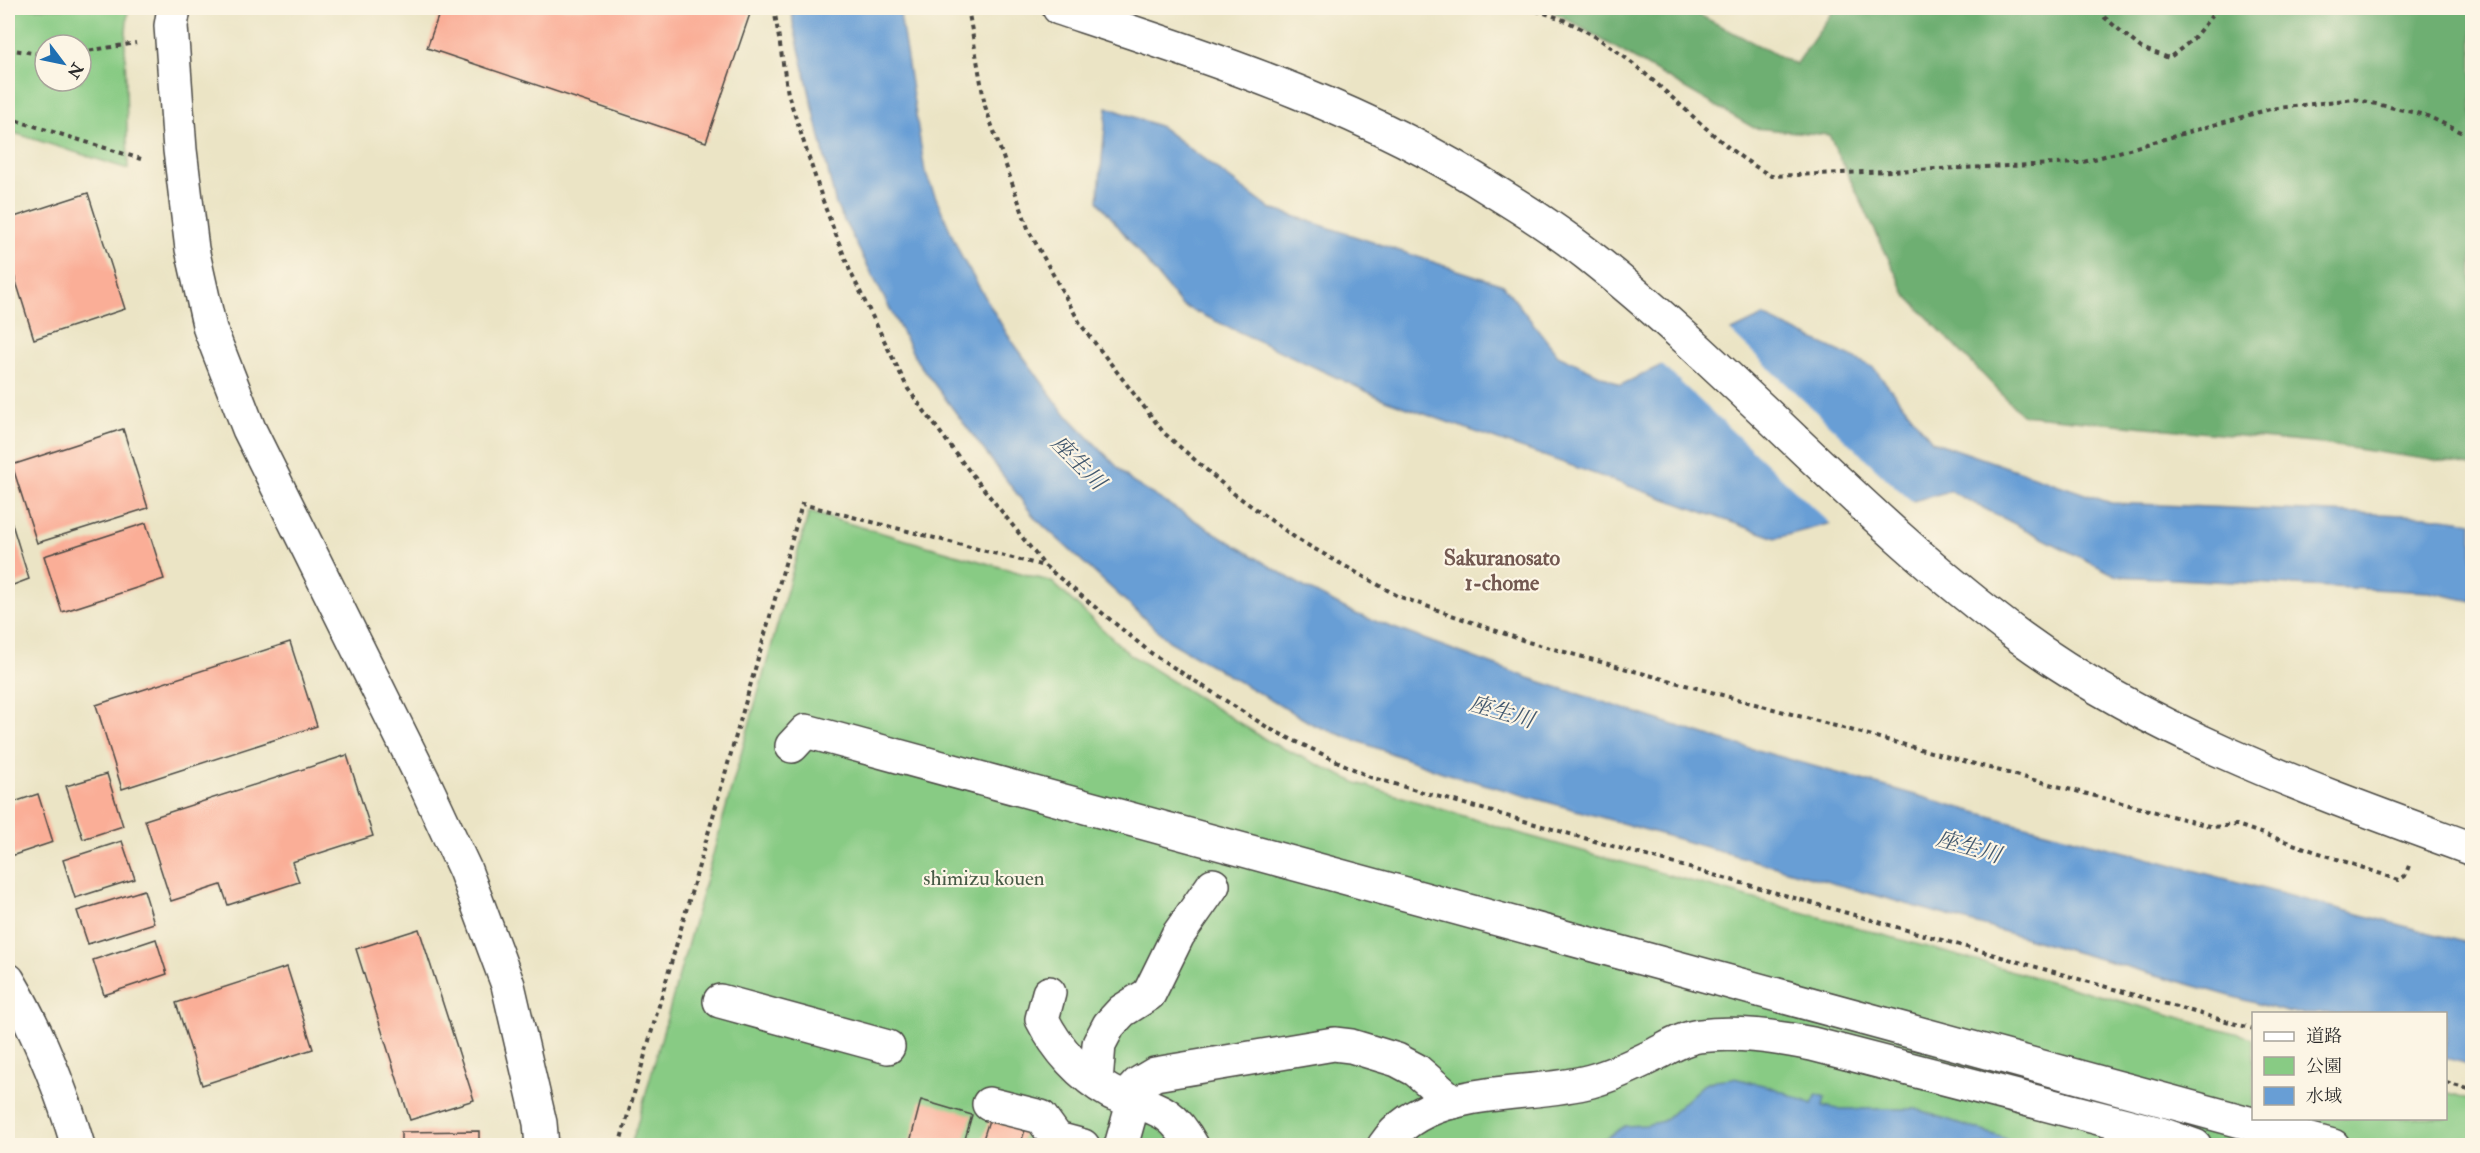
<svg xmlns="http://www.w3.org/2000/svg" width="2480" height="1153" font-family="'IM FELL Double Pica','Noto Serif JP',serif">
	<rect width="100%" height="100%" fill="#fcf5e5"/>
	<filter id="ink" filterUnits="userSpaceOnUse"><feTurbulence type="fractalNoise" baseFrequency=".0167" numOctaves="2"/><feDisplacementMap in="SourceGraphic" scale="12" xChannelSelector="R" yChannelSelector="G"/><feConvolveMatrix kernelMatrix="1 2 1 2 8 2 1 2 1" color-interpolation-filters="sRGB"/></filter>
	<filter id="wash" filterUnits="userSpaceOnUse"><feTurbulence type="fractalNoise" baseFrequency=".008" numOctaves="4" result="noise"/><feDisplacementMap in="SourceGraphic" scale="24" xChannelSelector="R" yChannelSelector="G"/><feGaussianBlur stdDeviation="1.35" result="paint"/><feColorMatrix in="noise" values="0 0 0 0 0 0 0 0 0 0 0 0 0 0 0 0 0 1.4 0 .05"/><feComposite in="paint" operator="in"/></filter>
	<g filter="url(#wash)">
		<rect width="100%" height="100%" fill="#ebe4c5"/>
		<g fill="#88cb84" stroke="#5a7b58" stroke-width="1.5" fill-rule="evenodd">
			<path d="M 8,8 L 128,8 L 125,45 L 128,169 L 8,131 ZM 45,45 L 81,45 L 81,81 L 45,81 Z"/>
			<path d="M 809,512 L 1052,582 L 1129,654 L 1268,741 L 1357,783 L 1525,835 L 2253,1038 L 2254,1118 L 2446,1118 L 2446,1092 L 2472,1100 L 2472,1146 L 631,1146 Z"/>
		</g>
		<path fill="#6eaf72" stroke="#4c6d4e" stroke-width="1.5" d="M 1547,8 L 1686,8 L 1796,65 L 1835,8 L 2472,8 L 2472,466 L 2322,444 L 2022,415 L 1906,295 L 1829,135 L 1754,128 Z"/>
		<g fill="#689ed5" stroke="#4a6480" stroke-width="1.5">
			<path d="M 792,8 L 899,8 L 925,172 L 962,258 L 1007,334 L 1062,410 L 1132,482 L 1304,587 L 1356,614 L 1529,678 L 1714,738 L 2007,821 L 2472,944 L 2472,1065 L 2446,1058 L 2446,1014 L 2290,1013 L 1442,772 L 1314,725 L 1169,641 L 1035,518 L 917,361 L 836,205 L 793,23 Z"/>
			<path d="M 1107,107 L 1161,127 L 1269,208 L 1503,285 L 1558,355 L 1621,385 L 1763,316 L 1873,367 L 1932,441 L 2111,503 L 2428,516 L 2472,522 L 2472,601 L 2429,592 L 2117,576 L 1950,491 L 1776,538 L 1385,400 L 1181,305 L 1098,201 Z"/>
			<path d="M 1734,1078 L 1771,1087 L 1812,1104 L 1817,1094 L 1825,1097 L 1823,1106 L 1838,1109 L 1916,1109 L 2025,1145 L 1586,1145 L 1606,1138 L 1625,1126 L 1646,1125 L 1663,1121 L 1703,1085 L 1715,1080 Z"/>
			<path d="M 1485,1139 L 1523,1145 L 1451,1145 Z"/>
		</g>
		<path fill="#ebe4c5" d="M 1728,329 L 1892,484 L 1915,504 L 1833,526 L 1660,363 Z"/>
		<g id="blocks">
			<g fill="#faae97">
				<path d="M 441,8 L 752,8 L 706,142 L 427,48 Z"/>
				<path d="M 88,193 L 125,309 L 34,339 L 8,256 L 8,219 Z"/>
				<path d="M 123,429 L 148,508 L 37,543 L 12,465 Z"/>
				<path d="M 8,511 L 29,579 L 8,587 Z"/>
				<path d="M 146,523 L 164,579 L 62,612 L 44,556 Z"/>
				<path d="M 290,642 L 317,726 L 122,789 L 96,705 Z"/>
				<path d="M 347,755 L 373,836 L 292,862 L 299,882 L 228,905 L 221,885 L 171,901 L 145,820 Z"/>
				<path d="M 107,774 L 123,826 L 83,839 L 66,786 Z"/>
				<path d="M 38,794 L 53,842 L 11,856 L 8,846 L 8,804 Z"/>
				<path d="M 122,841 L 135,879 L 75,898 L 63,860 Z"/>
				<path d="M 144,890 L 154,923 L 88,944 L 77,911 Z"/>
				<path d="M 419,929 L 474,1100 L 410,1120 L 356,949 Z"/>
				<path d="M 156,939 L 167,974 L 104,995 L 93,960 Z"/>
				<path d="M 287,967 L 313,1049 L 202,1085 L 176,1003 Z"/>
				<path d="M 921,1100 L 972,1115 L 963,1146 L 909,1146 Z"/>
				<path d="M 989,1120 L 1025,1130 L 1020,1146 L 981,1146 Z"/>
				<path d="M 479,1131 L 479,1146 L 401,1146 L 401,1132 Z"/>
			</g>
		</g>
	</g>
	<g filter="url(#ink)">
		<use href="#blocks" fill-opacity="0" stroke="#484742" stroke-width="1.5"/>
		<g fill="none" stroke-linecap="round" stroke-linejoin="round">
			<g stroke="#484742" stroke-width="36">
				<g id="minor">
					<path d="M 174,8 L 171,26 L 180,150 L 192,249 L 210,329 L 249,429 L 425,784 L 465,870 L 508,985 L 540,1123 L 542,1146"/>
					<path d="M 1059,8 C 1210,58 1363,106 1497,193 C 1528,212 1559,232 1587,254 C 1738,373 1864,522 2020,637 C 2154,735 2317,792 2472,849"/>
					<path d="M 792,746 L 806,731 L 2333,1146"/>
					<path d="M 8,980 C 38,1031 61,1089 78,1146"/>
					<path d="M 1049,993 L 1042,1019 C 1057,1049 1081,1076 1110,1092 C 1117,1096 1125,1097 1132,1100 C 1164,1111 1175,1115 1192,1146"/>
					<path d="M 720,1001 L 888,1047"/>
					<path d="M 1096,1082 L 1099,1044 L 1109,1025 L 1122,1011 L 1149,994 L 1178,935 L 1213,885"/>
					<path d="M 1126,1097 L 1138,1084 L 1155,1074 L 1334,1044 L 1351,1046 L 1397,1060 L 1416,1070 L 1453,1102"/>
					<path d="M 989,1104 L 1041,1117 L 1057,1139 L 1083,1146"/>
					<path d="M 1121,1146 L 1134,1100"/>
					<path d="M 1384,1146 C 1427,1082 1526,1099 1591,1081 C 1613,1075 1634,1065 1654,1055 C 1668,1048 1683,1038 1699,1036 C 1737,1031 1776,1037 1812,1044 L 2161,1134 L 2195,1146"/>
				</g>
			</g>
			<g stroke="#484742" stroke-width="4" stroke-dasharray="4.5 4.5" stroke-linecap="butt">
				<path d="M 774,8 L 788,94 L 825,207 L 850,271 L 908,389 L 963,463 L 1045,566 L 1151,653 L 1270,729 L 1370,777 L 2254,1029"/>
				<path d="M 968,8 L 985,106 L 1029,231 L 1081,325 L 1164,433 L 1233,493 L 1297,539 L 1398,596 L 1528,642 L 2015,775 L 2213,827 L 2237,825 L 2399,880 L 2405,876 L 2410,863"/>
				<path d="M 1518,8 C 1601,16 1670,101 1733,151 C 1744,160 1758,168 1771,176 L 2080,163 L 2270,109 L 2354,99 L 2425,115 L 2472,137"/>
				<path d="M 2104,17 L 2141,48 L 2169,58 L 2192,40 L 2218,8"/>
				<path d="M 8,49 L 45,55"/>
				<path d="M 81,52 L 136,43"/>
				<path d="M 8,118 L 141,159"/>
				<path d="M 2446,1083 L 2472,1090"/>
				<path d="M 619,1146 L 802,504 L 1044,566"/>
			</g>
			<use href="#minor" stroke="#fff" stroke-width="33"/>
		</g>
	</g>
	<g text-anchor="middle" stroke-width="4.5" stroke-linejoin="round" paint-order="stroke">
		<g font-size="21" fill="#475b46" stroke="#fcf5e5">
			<text x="984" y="885">shimizu kouen</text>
		</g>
		<g font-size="22" font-style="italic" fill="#43596f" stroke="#fcf5e5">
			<text transform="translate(1079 462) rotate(45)" y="8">座生川</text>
			<text transform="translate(1502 711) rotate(16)" y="8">座生川</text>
			<text transform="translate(1969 846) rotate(16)" y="8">座生川</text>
		</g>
		<g font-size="22" font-weight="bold" fill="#735951" stroke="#fcf5e5">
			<text x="1502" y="565">Sakuranosato<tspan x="1502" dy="25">1-chome</tspan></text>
		</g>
	</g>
	<rect width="2480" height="1153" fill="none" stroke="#fcf5e5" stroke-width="30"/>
	<rect x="2252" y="1012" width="195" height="108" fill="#fcf5e5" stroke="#a8a49b" stroke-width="1.5"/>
	<rect x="2264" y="1032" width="30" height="9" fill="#ffffff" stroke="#a8a49b" stroke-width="1.5"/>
	<text x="2306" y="1042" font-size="18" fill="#2b2b2b">道路</text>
	<rect x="2264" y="1057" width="30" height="18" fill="#88cb84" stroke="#a8a49b" stroke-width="1.5"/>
	<text x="2306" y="1072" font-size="18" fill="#2b2b2b">公園</text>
	<rect x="2264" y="1087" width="30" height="18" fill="#689ed5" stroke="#a8a49b" stroke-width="1.5"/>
	<text x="2306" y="1102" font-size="18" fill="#2b2b2b">水域</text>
	<g transform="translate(63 63) rotate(122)"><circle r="28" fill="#fcf5e5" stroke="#a8a49b" stroke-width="1.5"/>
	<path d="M0-4.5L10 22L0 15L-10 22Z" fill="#1f6fb2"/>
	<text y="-9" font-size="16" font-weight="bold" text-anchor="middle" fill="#2b2b2b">N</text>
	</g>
</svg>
